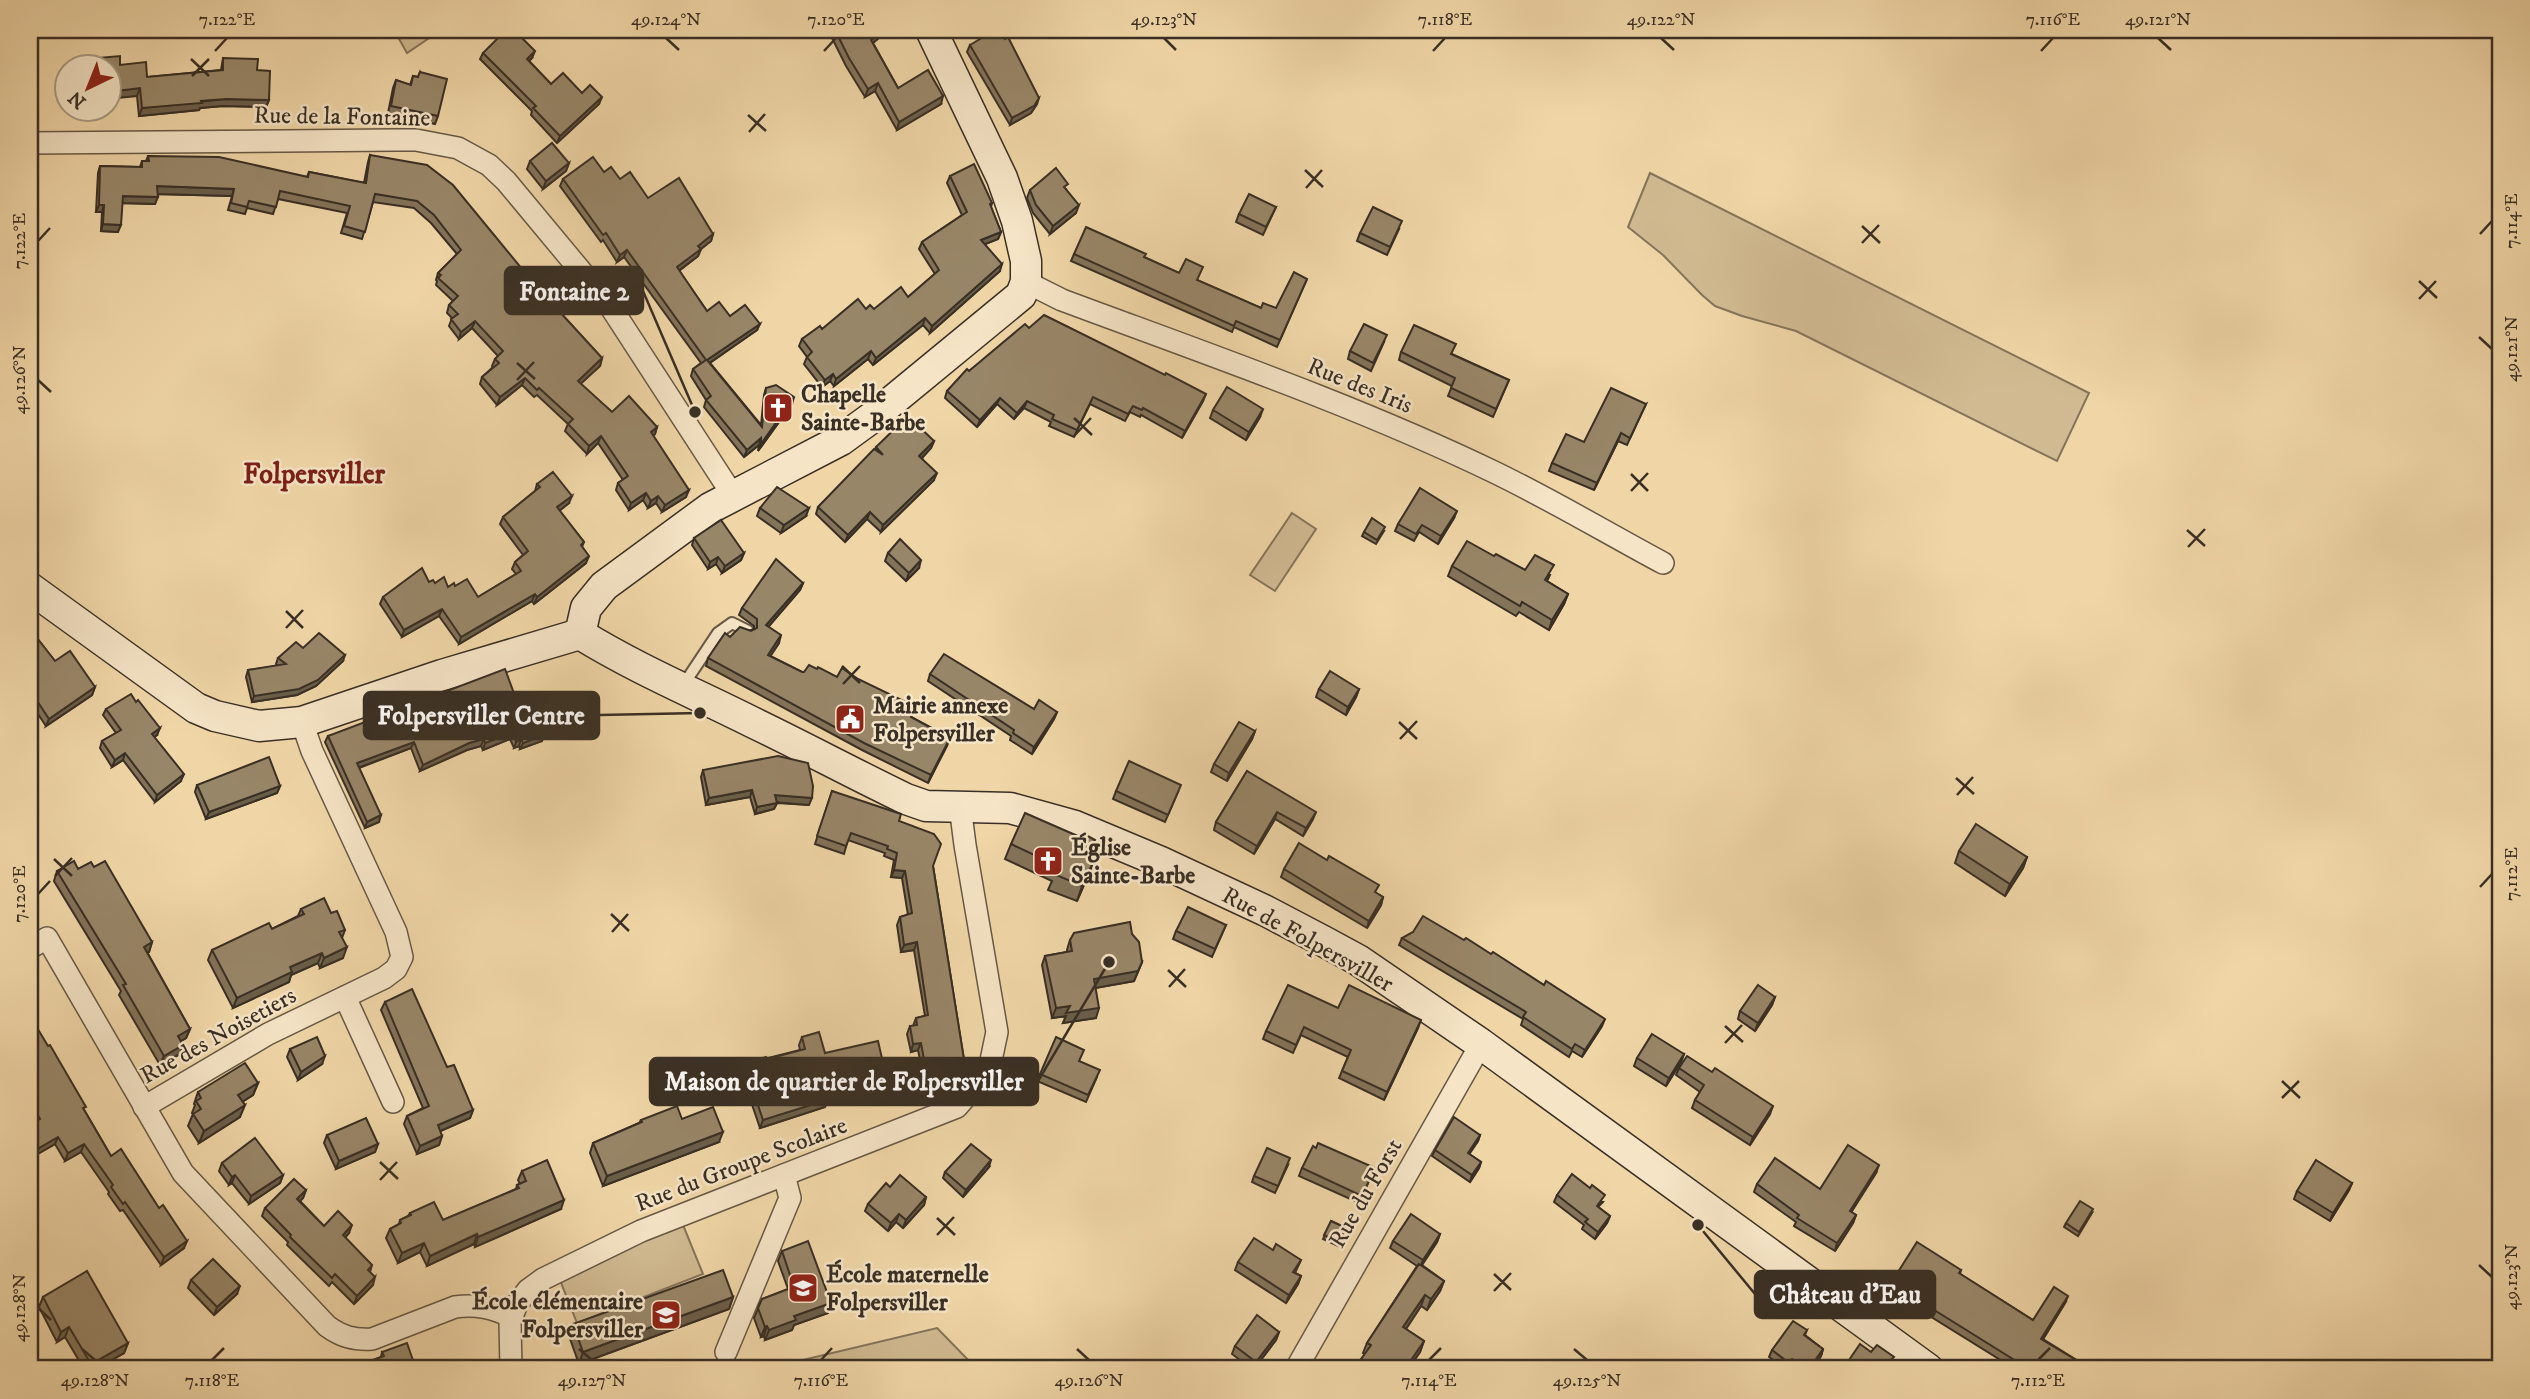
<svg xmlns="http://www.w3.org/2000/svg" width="2530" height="1399" font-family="'IM FELL DW Pica',serif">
	<rect width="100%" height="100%" fill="#f0d6a7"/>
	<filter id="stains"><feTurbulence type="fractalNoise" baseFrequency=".00286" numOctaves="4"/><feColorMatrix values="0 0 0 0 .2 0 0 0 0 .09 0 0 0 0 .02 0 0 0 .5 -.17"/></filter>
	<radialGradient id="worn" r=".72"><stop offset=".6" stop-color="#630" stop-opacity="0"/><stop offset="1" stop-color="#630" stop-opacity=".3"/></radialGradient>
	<g fill="#d1ba91" stroke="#85745a" stroke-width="2">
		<path d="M 394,30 L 441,30 L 407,53 Z"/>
		<path d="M 1650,173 L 2089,393 L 2057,461 L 1796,331 L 1742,316 L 1715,306 L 1702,295 L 1663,255 L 1628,227 Z"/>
		<path d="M 1292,513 L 1316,529 L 1275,591 L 1250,575 Z"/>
		<path d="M 683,1225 L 703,1274 L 577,1323 L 558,1275 Z"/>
		<path d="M 937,1328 L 977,1369 L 765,1369 Z"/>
	</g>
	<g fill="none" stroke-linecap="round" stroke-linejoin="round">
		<g stroke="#675945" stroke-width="14">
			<path id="lane" d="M 682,687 L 718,633 L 732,623 L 748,631"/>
		</g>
		<g stroke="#675945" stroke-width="24">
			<g id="street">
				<path d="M 30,143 L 396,140 L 416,140 L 458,148 L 489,165 L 506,181 L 610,306 L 732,494"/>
				<path d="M 1026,282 L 1062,300 C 1207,354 1355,405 1494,472 C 1552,500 1607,533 1663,563"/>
				<path d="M 30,948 L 47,938 L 183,1173 L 327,1326 C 342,1337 354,1340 372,1339 L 455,1307 C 477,1304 493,1308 512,1317"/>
				<path d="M 345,997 L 393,1102"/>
				<path d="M 144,1107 L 268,1034 L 384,978 L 396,969 L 402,957 L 396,932 L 312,751 L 302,722"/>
				<path d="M 726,1352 L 790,1198 L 784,1175"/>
				<path d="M 511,1369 L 510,1322 L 517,1304 L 528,1290 L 543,1279 L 641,1231 L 957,1107 L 989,1070 L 997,1032 L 965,845 L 960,806"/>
				<path d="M 1296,1369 L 1481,1044"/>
			</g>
		</g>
		<g stroke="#392f24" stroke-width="33">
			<g id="secondary">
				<path d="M 30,588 L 196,708 L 215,716 L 259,726 L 302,722 L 442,675 L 580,634"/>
				<path d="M 580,634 C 635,668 694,693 752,722 C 804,747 854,774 906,799 L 926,806 L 1010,808 L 1075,826 L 1161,862 L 1266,911 L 1325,942 L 1358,960 L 1481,1044 L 1928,1369"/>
				<path d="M 580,634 L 586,608 L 604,586 L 710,508 L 841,440 L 874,416 L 1021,295 L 1026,282 L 1026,261 L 1017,221 L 1002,178 L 931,30"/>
			</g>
		</g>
		<use href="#lane" stroke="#f5e4c6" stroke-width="10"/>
		<use href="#street" stroke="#f5e4c6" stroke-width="21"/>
		<use href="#secondary" stroke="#f5e4c6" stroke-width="30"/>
	</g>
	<g fill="#837359" stroke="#392f24" stroke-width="2">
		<path d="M 834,30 L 882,30 L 880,37 L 873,43 L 898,88 L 941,104 L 897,130 L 875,91 L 865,97 L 846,66 L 831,36 Z"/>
		<path d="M 970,45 L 1037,104 L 1031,113 L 1010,125 L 967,52 Z"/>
		<path d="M 483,53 L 532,58 L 529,61 L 551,84 L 582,93 L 599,104 L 557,143 L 531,115 L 532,111 L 480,59 Z"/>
		<path d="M 223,58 L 257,70 L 269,100 L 266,107 L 223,106 L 200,108 L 199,110 L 139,116 L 137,96 L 108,66 L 75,66 L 77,60 L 120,65 L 147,77 L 221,70 Z"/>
		<path d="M 420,72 L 438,116 L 435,124 L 388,113 L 393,88 L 396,80 L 410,85 L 413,76 L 418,77 Z"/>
		<path d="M 370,155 L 536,286 L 602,358 L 600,366 L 580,384 L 612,412 L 657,427 L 655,434 L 653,436 L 686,497 L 662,512 L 656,503 L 648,508 L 643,500 L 629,510 L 616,490 L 618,483 L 623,480 L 598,443 L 587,454 L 565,431 L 568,424 L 537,395 L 534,397 L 522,385 L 497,405 L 480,384 L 482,377 L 493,367 L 492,366 L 495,359 L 498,356 L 472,328 L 459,339 L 449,326 L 452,318 L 447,313 L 449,305 L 453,301 L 436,285 L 437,281 L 436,280 L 438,273 L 457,254 L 431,223 L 414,208 L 373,202 L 362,239 L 341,233 L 347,213 L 278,199 L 273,214 L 247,208 L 245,214 L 228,210 L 232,196 L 158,194 L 155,204 L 122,203 L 118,232 L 101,231 L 102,212 L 96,212 L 98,173 L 100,166 L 140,167 L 142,161 L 146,161 L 148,156 L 307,177 L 309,172 L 364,183 L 368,162 Z"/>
		<path d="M 530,161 L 569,163 L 566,171 L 543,189 L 527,169 Z"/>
		<path d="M 604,172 L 620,179 L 648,198 L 713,234 L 711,241 L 701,249 L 698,256 L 679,271 L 707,311 L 730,316 L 757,330 L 710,363 L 761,425 L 764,395 L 766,388 L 792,404 L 758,451 L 759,445 L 744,457 L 704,407 L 706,400 L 691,376 L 693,369 L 701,363 L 624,257 L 617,262 L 603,240 L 601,242 L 560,186 L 563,179 Z"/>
		<path d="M 950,176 L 992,203 L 991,207 L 1001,232 L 998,239 L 985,244 L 1000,271 L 930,333 L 923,325 L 873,365 L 868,359 L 834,386 L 830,381 L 822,387 L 804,364 L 807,357 L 799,346 L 802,339 L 822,329 L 866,309 L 874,309 L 908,297 L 935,274 L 919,249 L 922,242 L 962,215 L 947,183 Z"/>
		<path d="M 1066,189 L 1076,213 L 1050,234 L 1033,213 L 1027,198 L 1030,190 Z"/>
		<path d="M 1276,207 L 1263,235 L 1236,222 L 1239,214 Z"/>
		<path d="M 1399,229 L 1387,255 L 1357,241 L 1360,233 Z"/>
		<path d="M 1074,254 L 1144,257 L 1179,273 L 1197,280 L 1261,308 L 1276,308 L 1307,279 L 1277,347 L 1234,327 L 1232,332 L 1071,261 Z"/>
		<path d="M 1029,328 L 1203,401 L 1182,438 L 1141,415 L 1140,417 L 1130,412 L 1125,421 L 1090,404 L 1074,437 L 1049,426 L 1051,422 L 1024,408 L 1014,419 L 997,404 L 977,427 L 945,398 L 947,391 L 969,371 Z"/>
		<path d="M 1384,342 L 1371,371 L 1348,359 L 1350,351 Z"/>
		<path d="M 1401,352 L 1452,354 L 1509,380 L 1493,417 L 1448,396 L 1452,386 L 1399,360 Z"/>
		<path d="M 1646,404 L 1627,445 L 1618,441 L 1594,490 L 1549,471 L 1552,463 L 1584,442 Z"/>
		<path d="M 1213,410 L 1260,417 L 1246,440 L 1210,418 Z"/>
		<path d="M 934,441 L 931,448 L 922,458 L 934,480 L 881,532 L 867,519 L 845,542 L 816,514 L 818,507 L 875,450 L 876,447 Z"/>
		<path d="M 537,484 L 569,503 L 559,511 L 584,542 L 582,547 L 586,563 L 534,604 L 532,601 L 459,644 L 439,616 L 402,637 L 380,604 L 383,597 L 429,582 L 448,587 L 455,586 L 478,597 L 516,574 L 512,569 L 515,562 L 523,555 L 500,524 L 503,517 L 535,491 Z"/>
		<path d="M 760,508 L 806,516 L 781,533 L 757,516 Z"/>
		<path d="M 1454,518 L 1438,544 L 1419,532 L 1414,541 L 1395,531 L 1398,524 Z"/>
		<path d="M 1384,531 L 1376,544 L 1362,536 L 1364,532 Z"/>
		<path d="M 694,538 L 744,553 L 741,560 L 722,573 L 716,564 L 708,569 L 692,545 Z"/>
		<path d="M 888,553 L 919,568 L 906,581 L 885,561 Z"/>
		<path d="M 1494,556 L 1525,570 L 1550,575 L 1547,581 L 1568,594 L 1564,604 L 1549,630 L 1519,612 L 1516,616 L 1448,576 L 1452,566 Z"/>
		<path d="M 803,583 L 800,590 L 768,627 L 779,643 L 770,656 L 802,672 L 911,717 L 950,738 L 928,783 L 862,750 L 706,666 L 708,658 L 730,637 L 754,629 L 754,626 L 739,615 L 742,608 Z"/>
		<path d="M 30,629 L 55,661 L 95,687 L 92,695 L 46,726 L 30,702 Z"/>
		<path d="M 303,648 L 343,661 L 316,686 L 297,695 L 252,702 L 246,677 L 248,670 L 278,666 L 276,664 L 278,658 Z"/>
		<path d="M 930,674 L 1034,709 L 1057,712 L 1054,719 L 1032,754 L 1010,740 L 1011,736 L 928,681 Z"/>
		<path d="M 1319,689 L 1359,689 L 1356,697 L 1346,715 L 1316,697 Z"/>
		<path d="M 518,704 L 544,735 L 542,741 L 520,749 L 519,746 L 514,748 L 510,739 L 483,750 L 481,746 L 467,750 L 420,771 L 411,748 L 359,768 L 379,822 L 365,828 L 325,742 L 328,736 Z"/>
		<path d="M 106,709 L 157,735 L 154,737 L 181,781 L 155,802 L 123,760 L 112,767 L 100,748 L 102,741 L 116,733 L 103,715 Z"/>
		<path d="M 1255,731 L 1252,739 L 1227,781 L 1211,772 L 1214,764 Z"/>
		<path d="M 703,770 L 809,805 L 777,803 L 774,809 L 755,814 L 750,797 L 706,805 L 701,777 Z"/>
		<path d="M 1247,771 L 1313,819 L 1303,836 L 1275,819 L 1254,854 L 1214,830 L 1216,822 Z"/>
		<path d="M 197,785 L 280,786 L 277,793 L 206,819 L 195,792 Z"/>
		<path d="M 832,791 L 899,821 L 933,866 L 966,1072 L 964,1079 L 927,1094 L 918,1050 L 911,1052 L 907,1034 L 910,1026 L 913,1026 L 916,1018 L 925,1016 L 914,950 L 901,952 L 897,925 L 900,917 L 908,915 L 902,878 L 891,877 L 894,860 L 884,856 L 885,853 L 848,840 L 844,854 L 815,844 Z"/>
		<path d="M 1116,791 L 1178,792 L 1165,822 L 1113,799 Z"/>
		<path d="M 1011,844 L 1092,846 L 1090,871 L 1077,901 L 1048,890 L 1052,881 L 1005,859 Z"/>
		<path d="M 1959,851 L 2027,857 L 2023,868 L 2005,896 L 1955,863 Z"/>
		<path d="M 94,867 L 152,942 L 149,952 L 147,952 L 190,1029 L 186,1038 L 181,1041 L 183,1045 L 180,1054 L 160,1065 L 119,995 L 121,991 L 54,881 L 57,871 Z"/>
		<path d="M 1284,869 L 1376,893 L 1383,897 L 1381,905 L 1367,928 L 1281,877 Z"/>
		<path d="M 301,909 L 331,913 L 345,930 L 342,938 L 343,958 L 320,968 L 318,963 L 291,975 L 289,982 L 233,1008 L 208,960 L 212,950 L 272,929 L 298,916 Z"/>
		<path d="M 1226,925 L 1212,957 L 1173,939 L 1176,931 Z"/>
		<path d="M 1132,934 L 1142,962 L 1134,981 L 1095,988 L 1096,1018 L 1063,1023 L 1066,1016 L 1052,1018 L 1042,965 L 1045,956 L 1067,952 L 1067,950 L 1070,940 Z"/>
		<path d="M 1402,938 L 1464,940 L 1544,985 L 1602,1026 L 1582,1057 L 1572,1051 L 1569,1057 L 1521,1025 L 1523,1019 L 1399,945 Z"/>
		<path d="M 1775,997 L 1772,1005 L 1755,1031 L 1738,1019 L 1740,1011 Z"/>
		<path d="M 385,1002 L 447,1067 L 473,1110 L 470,1118 L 440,1131 L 442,1136 L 439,1145 L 417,1154 L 404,1124 L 407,1116 L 423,1108 L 381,1010 Z"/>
		<path d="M 1338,1008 L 1418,1028 L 1384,1100 L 1339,1078 L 1348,1057 L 1301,1035 L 1293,1053 L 1263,1039 L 1266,1031 Z"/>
		<path d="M 30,1012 L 30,1017 L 111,1156 L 184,1248 L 161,1265 L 123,1210 L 120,1211 L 108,1194 L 109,1192 L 81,1152 L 65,1161 L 55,1144 L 36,1155 L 30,1145 L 30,1125 L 34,1122 L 30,1115 Z"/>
		<path d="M 802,1037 L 825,1053 L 883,1084 L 859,1089 L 857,1095 L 827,1102 L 825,1107 L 760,1128 L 741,1072 L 744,1064 L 800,1050 L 799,1045 Z"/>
		<path d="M 290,1049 L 322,1064 L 298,1080 L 287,1057 Z"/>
		<path d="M 1684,1054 L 1681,1062 L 1666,1086 L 1634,1066 L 1637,1058 Z"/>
		<path d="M 1079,1061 L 1097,1077 L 1086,1102 L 1037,1081 L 1040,1074 Z"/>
		<path d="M 1679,1068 L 1770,1114 L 1750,1145 L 1692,1108 L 1695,1100 L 1700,1092 L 1676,1075 Z"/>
		<path d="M 258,1083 L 253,1095 L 242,1102 L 240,1117 L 199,1143 L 188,1126 L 193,1114 L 192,1113 L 195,1105 L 194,1104 L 198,1092 Z"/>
		<path d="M 682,1119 L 719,1142 L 603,1186 L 590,1153 L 593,1143 L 639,1123 L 641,1120 Z"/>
		<path d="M 327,1135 L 378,1144 L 375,1152 L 336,1169 L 324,1143 Z"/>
		<path d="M 1480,1135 L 1478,1141 L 1469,1154 L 1481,1162 L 1479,1168 L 1470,1182 L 1432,1156 L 1435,1150 Z"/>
		<path d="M 222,1163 L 283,1175 L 280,1183 L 249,1204 L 232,1183 L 229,1185 L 219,1171 Z"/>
		<path d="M 1288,1165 L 1275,1193 L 1252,1182 L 1254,1176 Z"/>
		<path d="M 989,1167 L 963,1197 L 943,1178 L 945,1172 Z"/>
		<path d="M 1302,1168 L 1375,1168 L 1359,1203 L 1299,1176 Z"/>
		<path d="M 522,1171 L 561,1209 L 475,1247 L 474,1244 L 427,1266 L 420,1252 L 398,1263 L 386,1238 L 390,1229 L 399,1224 L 400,1220 L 408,1216 L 410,1213 L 443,1220 L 516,1189 L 517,1185 L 520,1184 L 518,1180 Z"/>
		<path d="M 1876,1173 L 1851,1212 L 1856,1215 L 1853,1223 L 1835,1251 L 1794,1226 L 1796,1222 L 1754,1192 L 1757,1184 L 1820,1189 Z"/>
		<path d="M 2352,1183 L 2349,1190 L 2330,1221 L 2294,1199 L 2297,1191 Z"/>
		<path d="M 890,1187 L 926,1197 L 924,1205 L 903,1228 L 896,1222 L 888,1231 L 865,1211 L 868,1204 Z"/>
		<path d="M 306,1190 L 303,1198 L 300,1201 L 324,1226 L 349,1233 L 345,1238 L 372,1265 L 370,1272 L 373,1285 L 354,1304 L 332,1282 L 329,1286 L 287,1245 L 288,1242 L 262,1216 L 265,1208 Z"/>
		<path d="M 1557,1195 L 1603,1202 L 1598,1207 L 1610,1216 L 1607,1223 L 1595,1239 L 1582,1229 L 1584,1225 L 1554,1202 Z"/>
		<path d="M 2092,1213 L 2078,1236 L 2064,1227 L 2066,1223 Z"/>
		<path d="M 1331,1221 L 1346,1228 L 1338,1246 L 1323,1239 Z"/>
		<path d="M 1440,1234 L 1437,1242 L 1422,1265 L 1444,1281 L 1440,1291 L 1427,1310 L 1421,1306 L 1406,1329 L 1424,1341 L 1420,1352 L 1408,1369 L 1354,1369 L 1365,1354 L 1363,1353 L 1367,1343 L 1417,1266 L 1390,1248 L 1393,1241 Z"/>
		<path d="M 1273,1250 L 1301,1260 L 1295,1273 L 1301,1276 L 1298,1284 L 1286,1303 L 1235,1270 L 1238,1262 Z"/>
		<path d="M 782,1251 L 831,1303 L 828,1313 L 794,1325 L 792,1330 L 765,1340 L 764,1336 L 761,1337 L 754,1318 L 762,1299 L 788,1289 L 778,1261 Z"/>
		<path d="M 1961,1270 L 1960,1274 L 2033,1320 L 2065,1303 L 2043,1339 L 2091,1369 L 2015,1369 L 1888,1290 L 1891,1283 Z"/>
		<path d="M 191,1280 L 237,1294 L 214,1315 L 188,1288 Z"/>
		<path d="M 43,1297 L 128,1343 L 124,1353 L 96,1369 L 84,1369 L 65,1337 L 57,1342 L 39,1307 Z"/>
		<path d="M 733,1297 L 729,1309 L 579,1364 L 569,1336 L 573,1324 Z"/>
		<path d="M 1807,1330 L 1805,1335 L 1823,1349 L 1821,1356 L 1812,1369 L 1795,1369 L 1790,1366 L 1786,1369 L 1769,1357 L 1772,1350 Z"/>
		<path d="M 1279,1332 L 1276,1340 L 1254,1369 L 1252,1369 L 1232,1354 L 1235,1346 Z"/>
		<path d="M 382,1352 L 416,1369 L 371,1369 L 370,1367 L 373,1360 L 381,1357 Z"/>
	</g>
	<g fill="#6a5e49" stroke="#392f24" stroke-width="2">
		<path d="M 882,30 L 880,37 L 868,47 L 871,40 Z"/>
		<path d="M 535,51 L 532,58 L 524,66 L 527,59 Z"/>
		<path d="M 878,83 L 875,91 L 865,97 L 868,89 Z"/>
		<path d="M 37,87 L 34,94 L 30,95 L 30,88 Z"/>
		<path d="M 140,88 L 137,96 L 108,99 L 108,92 Z"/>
		<path d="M 943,96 L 941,104 L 897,130 L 899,122 Z"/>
		<path d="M 602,97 L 599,104 L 557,143 L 560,136 Z"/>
		<path d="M 1039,98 L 1037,104 L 1031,113 L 1010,125 L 1012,118 Z"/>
		<path d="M 226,99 L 269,100 L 266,107 L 223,106 L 200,108 L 199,110 L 139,116 L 142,108 Z"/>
		<path d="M 569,163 L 566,171 L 543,189 L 546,181 Z"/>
		<path d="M 157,186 L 234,189 L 232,196 L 155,194 Z"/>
		<path d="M 123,196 L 158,197 L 155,204 L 120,203 Z"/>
		<path d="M 99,205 L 104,205 L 102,212 L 96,212 Z"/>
		<path d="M 1079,205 L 1076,213 L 1050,234 L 1053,226 Z"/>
		<path d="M 103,224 L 121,225 L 118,232 L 101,231 Z"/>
		<path d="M 1001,232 L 998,239 L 978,247 L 981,240 Z"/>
		<path d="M 713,234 L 711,241 L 697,252 L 701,249 L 698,256 L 674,274 L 677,267 L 698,246 Z"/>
		<path d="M 627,250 L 624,257 L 617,262 L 620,255 Z"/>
		<path d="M 1002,264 L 1000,271 L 930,333 L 932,326 Z"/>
		<path d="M 925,318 L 923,325 L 873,365 L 876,358 Z"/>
		<path d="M 475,321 L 472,328 L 459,339 L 461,332 Z"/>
		<path d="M 760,324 L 757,330 L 705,366 L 707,360 Z"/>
		<path d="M 871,351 L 868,359 L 834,386 L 836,379 Z"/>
		<path d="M 602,358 L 600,366 L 575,389 L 578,381 Z"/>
		<path d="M 833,374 L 830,381 L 822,387 L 825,380 Z"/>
		<path d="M 525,378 L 522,385 L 497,405 L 500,397 Z"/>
		<path d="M 1206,394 L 1203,401 L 1182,438 L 1185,431 Z"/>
		<path d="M 794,397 L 792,404 L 758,451 L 761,444 Z"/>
		<path d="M 1000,398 L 997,404 L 977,427 L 980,420 Z"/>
		<path d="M 1027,401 L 1024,408 L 1014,419 L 1017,413 Z"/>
		<path d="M 1263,409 L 1260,417 L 1246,440 L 1249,432 Z"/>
		<path d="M 657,427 L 655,434 L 648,439 L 651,432 Z"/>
		<path d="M 1621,433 L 1618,441 L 1594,490 L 1597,483 Z"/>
		<path d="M 601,436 L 598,443 L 587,454 L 589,446 Z"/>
		<path d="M 761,438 L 759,445 L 744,457 L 747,450 Z"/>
		<path d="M 934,441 L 931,448 L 917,463 L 919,456 Z"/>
		<path d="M 937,473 L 934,480 L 881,532 L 883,525 Z"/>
		<path d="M 689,490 L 686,497 L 662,512 L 665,505 Z"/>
		<path d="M 646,493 L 643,500 L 629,510 L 631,503 Z"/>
		<path d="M 572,496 L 569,503 L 554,515 L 557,507 Z"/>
		<path d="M 658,496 L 656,503 L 648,508 L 651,501 Z"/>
		<path d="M 809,508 L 806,516 L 781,533 L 784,525 Z"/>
		<path d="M 1457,511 L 1454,518 L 1438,544 L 1441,536 Z"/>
		<path d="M 870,512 L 867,519 L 845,542 L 848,535 Z"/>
		<path d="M 744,553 L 741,560 L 722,573 L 725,566 Z"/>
		<path d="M 589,556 L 586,563 L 534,604 L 537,597 Z"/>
		<path d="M 718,557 L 716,564 L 708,569 L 710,562 Z"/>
		<path d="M 921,560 L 919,568 L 906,581 L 909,573 Z"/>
		<path d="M 803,583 L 800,590 L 763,633 L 766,625 Z"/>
		<path d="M 535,594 L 532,601 L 459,644 L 461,637 Z"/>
		<path d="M 1568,594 L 1564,604 L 1549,630 L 1552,620 Z"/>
		<path d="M 442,609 L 439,616 L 402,637 L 404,630 Z"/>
		<path d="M 781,635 L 779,643 L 766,663 L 768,655 Z"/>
		<path d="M 345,655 L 343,661 L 316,686 L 297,695 L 252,702 L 254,696 Z"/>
		<path d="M 95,687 L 92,695 L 46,726 L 49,719 Z"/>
		<path d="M 1359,689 L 1356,697 L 1346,715 L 1348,707 Z"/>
		<path d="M 1057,712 L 1054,719 L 1032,754 L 1034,747 Z"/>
		<path d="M 160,728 L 157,735 L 149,741 L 152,734 Z"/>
		<path d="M 1255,731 L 1252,739 L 1227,781 L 1229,773 Z"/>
		<path d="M 513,732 L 510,739 L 483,750 L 485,743 Z"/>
		<path d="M 544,735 L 542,741 L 520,749 L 523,743 Z"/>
		<path d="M 950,738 L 947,746 L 928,783 L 931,775 Z"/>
		<path d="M 484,739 L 481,746 L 467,750 L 420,771 L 423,765 L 469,743 Z"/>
		<path d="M 521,739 L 519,746 L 514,748 L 516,742 Z"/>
		<path d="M 414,742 L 411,748 L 355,769 L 357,763 Z"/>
		<path d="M 125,753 L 123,760 L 112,767 L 115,760 Z"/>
		<path d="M 184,774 L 181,781 L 155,802 L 157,795 Z"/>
		<path d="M 280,786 L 277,793 L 206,819 L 209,812 Z"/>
		<path d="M 752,790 L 750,797 L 706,805 L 709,798 Z"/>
		<path d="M 775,795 L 812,798 L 809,805 L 773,802 Z"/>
		<path d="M 777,803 L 774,809 L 755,814 L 757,807 Z"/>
		<path d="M 1277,812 L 1275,819 L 1254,854 L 1257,846 Z"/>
		<path d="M 1316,812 L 1313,819 L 1303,836 L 1306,828 Z"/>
		<path d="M 381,815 L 379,822 L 365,828 L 367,822 Z"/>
		<path d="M 1096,856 L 1090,871 L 1077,901 L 1082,886 Z"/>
		<path d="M 2027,857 L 2023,868 L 2005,896 L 2010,884 Z"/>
		<path d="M 894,870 L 905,871 L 902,878 L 891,877 Z"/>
		<path d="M 1383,897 L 1381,905 L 1367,928 L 1369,921 Z"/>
		<path d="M 152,942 L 149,952 L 140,956 L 144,947 Z"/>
		<path d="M 917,942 L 914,950 L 901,952 L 904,945 Z"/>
		<path d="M 347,947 L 343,958 L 320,968 L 324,958 Z"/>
		<path d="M 322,953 L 318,963 L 291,975 L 289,982 L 233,1008 L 237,998 L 290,967 Z"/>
		<path d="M 1142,962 L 1134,981 L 1090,989 L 1094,979 Z"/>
		<path d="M 1775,997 L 1772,1005 L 1755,1031 L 1758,1023 Z"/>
		<path d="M 1070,1006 L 1099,1008 L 1096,1018 L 1063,1023 L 1066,1016 L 1052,1018 L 1056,1008 Z"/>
		<path d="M 1605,1019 L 1602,1026 L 1582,1057 L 1585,1050 Z"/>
		<path d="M 1421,1020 L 1418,1028 L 1384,1100 L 1387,1092 Z"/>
		<path d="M 190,1029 L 186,1038 L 174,1045 L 178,1036 Z"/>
		<path d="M 921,1043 L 918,1050 L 911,1052 L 913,1044 Z"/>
		<path d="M 183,1045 L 180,1054 L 160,1065 L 164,1056 Z"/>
		<path d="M 1684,1054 L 1681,1062 L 1666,1086 L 1669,1078 Z"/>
		<path d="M 325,1056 L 322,1064 L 298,1080 L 301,1072 Z"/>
		<path d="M 966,1072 L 964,1079 L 927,1094 L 929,1087 Z"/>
		<path d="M 886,1076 L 883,1084 L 859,1089 L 857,1095 L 827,1102 L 825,1107 L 760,1128 L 763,1120 L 859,1082 Z"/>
		<path d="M 258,1083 L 253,1095 L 234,1107 L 238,1095 Z"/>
		<path d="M 245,1105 L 240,1117 L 199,1143 L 204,1131 Z"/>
		<path d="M 1773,1106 L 1770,1114 L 1750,1145 L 1753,1137 Z"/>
		<path d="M 473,1110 L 470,1118 L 434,1134 L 438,1125 Z"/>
		<path d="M 723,1132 L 719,1142 L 603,1186 L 607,1176 Z"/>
		<path d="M 1480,1135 L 1478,1141 L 1466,1159 L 1468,1153 Z"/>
		<path d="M 442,1136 L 439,1145 L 417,1154 L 420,1146 Z"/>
		<path d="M 58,1137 L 55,1144 L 36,1155 L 39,1148 Z"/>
		<path d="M 84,1144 L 81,1152 L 65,1161 L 68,1153 Z"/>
		<path d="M 378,1144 L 375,1152 L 336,1169 L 339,1161 Z"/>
		<path d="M 991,1160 L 989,1167 L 963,1197 L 966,1190 Z"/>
		<path d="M 1481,1162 L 1479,1168 L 1470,1182 L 1472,1175 Z"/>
		<path d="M 1879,1165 L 1876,1173 L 1847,1219 L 1850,1211 Z"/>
		<path d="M 235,1175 L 232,1183 L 229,1185 L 232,1177 Z"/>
		<path d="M 283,1175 L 280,1183 L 249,1204 L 251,1196 Z"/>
		<path d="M 2352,1183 L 2349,1190 L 2330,1221 L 2333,1213 Z"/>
		<path d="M 306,1190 L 303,1198 L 294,1207 L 297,1199 Z"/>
		<path d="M 926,1197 L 924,1205 L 903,1228 L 906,1220 Z"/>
		<path d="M 564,1200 L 561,1209 L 475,1247 L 478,1237 Z"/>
		<path d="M 899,1214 L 896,1222 L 888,1231 L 891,1223 Z"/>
		<path d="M 1856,1215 L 1853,1223 L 1835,1251 L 1837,1243 Z"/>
		<path d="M 1610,1216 L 1607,1223 L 1595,1239 L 1598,1232 Z"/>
		<path d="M 352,1225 L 349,1233 L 340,1243 L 343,1235 Z"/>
		<path d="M 477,1234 L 474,1244 L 427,1266 L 430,1256 Z"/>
		<path d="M 1440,1234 L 1437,1242 L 1420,1268 L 1423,1260 Z"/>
		<path d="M 187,1241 L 184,1248 L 161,1265 L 164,1257 Z"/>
		<path d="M 424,1243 L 420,1252 L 398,1263 L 402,1253 Z"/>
		<path d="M 1301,1276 L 1298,1284 L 1286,1303 L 1289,1295 Z"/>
		<path d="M 375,1277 L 373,1285 L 354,1304 L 357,1296 Z"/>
		<path d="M 1444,1281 L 1440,1291 L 1427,1310 L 1431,1299 Z"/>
		<path d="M 240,1286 L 237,1294 L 214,1315 L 217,1307 Z"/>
		<path d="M 1425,1295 L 1421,1306 L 1400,1338 L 1403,1327 Z"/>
		<path d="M 2068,1296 L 2065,1303 L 2039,1346 L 2041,1339 Z"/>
		<path d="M 733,1297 L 729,1309 L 579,1364 L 583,1352 Z"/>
		<path d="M 831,1303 L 828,1313 L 794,1325 L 792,1330 L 765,1340 L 769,1330 L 794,1316 Z"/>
		<path d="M 767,1326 L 764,1336 L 761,1337 L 765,1327 Z"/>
		<path d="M 69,1327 L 65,1337 L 57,1342 L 61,1332 Z"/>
		<path d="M 1279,1332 L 1276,1340 L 1254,1369 L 1256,1362 Z"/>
		<path d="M 1424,1341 L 1420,1352 L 1408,1369 L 1405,1369 Z"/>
		<path d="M 128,1343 L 124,1353 L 96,1369 L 89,1369 L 91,1364 Z"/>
		<path d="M 1823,1349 L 1821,1356 L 1812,1369 L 1809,1369 Z"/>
	</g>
	<g fill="#988668" stroke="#392f24" stroke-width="2">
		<path d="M 506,30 L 514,30 L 535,51 L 527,59 L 551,84 L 563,73 L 582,93 L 590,85 L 602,97 L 560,136 L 533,108 L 536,106 L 483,53 Z"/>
		<path d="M 835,30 L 882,30 L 871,40 L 898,88 L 928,70 L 943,96 L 899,122 L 878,83 L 868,89 L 849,58 Z"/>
		<path d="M 995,30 L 1000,30 L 1005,39 L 1008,37 L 1039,98 L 1034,106 L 1012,118 L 970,45 Z"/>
		<path d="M 31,55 L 37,87 L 30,88 L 30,56 Z"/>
		<path d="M 120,56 L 120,65 L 146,62 L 147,77 L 223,70 L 223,58 L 258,59 L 257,70 L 270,71 L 269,100 L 226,99 L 201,101 L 202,103 L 142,108 L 140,88 L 108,92 L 108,66 L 78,66 L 77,60 Z"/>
		<path d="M 420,72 L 447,79 L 438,116 L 391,106 L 396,80 L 411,85 L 413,76 L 418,77 Z"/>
		<path d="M 552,143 L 569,163 L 546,181 L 530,161 Z"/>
		<path d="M 370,155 L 427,165 L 453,185 L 536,286 L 602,358 L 578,381 L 612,412 L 629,396 L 657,427 L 651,432 L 689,490 L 665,505 L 658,496 L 651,501 L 646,493 L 631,503 L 618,483 L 628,476 L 601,436 L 589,446 L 568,424 L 573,419 L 539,388 L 537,390 L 525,378 L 500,397 L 482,377 L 499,363 L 495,359 L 503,351 L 475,321 L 461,332 L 451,319 L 458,314 L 449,305 L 458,296 L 438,278 L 441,275 L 438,273 L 461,250 L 434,215 L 417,201 L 375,194 L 365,232 L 344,226 L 350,206 L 280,191 L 276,207 L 249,201 L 247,207 L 231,203 L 234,189 L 157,186 L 158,197 L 123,196 L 121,225 L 103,224 L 104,205 L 99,205 L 100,166 L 142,167 L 142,161 L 149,161 L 148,156 L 219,157 L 308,177 L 309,172 L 366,183 Z"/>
		<path d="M 593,157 L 604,172 L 611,167 L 620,179 L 630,172 L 648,198 L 679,178 L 713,234 L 698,246 L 701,249 L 677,267 L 707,311 L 719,302 L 730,316 L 745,305 L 760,324 L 707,360 L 762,427 L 766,388 L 776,385 L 794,397 L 761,444 L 761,438 L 747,450 L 706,400 L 711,396 L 693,369 L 706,360 L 627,250 L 620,255 L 606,233 L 603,235 L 563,179 Z"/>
		<path d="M 974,164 L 992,203 L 990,204 L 1001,232 L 981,240 L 1002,264 L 932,326 L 925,318 L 876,358 L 871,351 L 836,379 L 833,374 L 825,380 L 807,357 L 812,352 L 802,339 L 820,326 L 822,329 L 858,299 L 866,309 L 870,305 L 874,309 L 901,287 L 908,297 L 939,270 L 922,242 L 967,212 L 950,176 Z"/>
		<path d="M 1056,168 L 1068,184 L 1064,187 L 1079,205 L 1053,226 L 1036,205 L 1030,190 Z"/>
		<path d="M 30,176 L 32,176 L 31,192 L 30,192 Z"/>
		<path d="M 1249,194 L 1276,207 L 1266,227 L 1239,214 Z"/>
		<path d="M 1373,207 L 1402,221 L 1390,247 L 1360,233 Z"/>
		<path d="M 1086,227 L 1146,254 L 1144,257 L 1179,273 L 1186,259 L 1203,267 L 1197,280 L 1261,308 L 1263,303 L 1276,308 L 1294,272 L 1307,279 L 1280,340 L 1236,321 L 1234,326 L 1074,254 Z"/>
		<path d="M 1044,315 L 1165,375 L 1166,373 L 1206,394 L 1185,431 L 1143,408 L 1142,410 L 1133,406 L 1128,414 L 1093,397 L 1077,430 L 1052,419 L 1054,415 L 1027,401 L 1017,413 L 1000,398 L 980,420 L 947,391 L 967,369 L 969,371 L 1025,324 L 1029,328 Z"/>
		<path d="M 1364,324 L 1387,335 L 1373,363 L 1350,351 Z"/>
		<path d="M 1414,325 L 1456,344 L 1451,354 L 1509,380 L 1496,409 L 1451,388 L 1455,378 L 1401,352 Z"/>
		<path d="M 1227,387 L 1263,409 L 1249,432 L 1213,410 Z"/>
		<path d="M 1611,388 L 1646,404 L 1630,438 L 1621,433 L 1597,483 L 1552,463 L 1566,434 L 1584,442 Z"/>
		<path d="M 908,416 L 934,441 L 919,456 L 937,473 L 883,525 L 870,512 L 848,535 L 818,507 L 874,449 L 883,455 L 876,447 Z"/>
		<path d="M 553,472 L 572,496 L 557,507 L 584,542 L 581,545 L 589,556 L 537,597 L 535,594 L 461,637 L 442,609 L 404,630 L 383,597 L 422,568 L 429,582 L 433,580 L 435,583 L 444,577 L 448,587 L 454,583 L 455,586 L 467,579 L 478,597 L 521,571 L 515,562 L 528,551 L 503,517 L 540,487 L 537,484 Z"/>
		<path d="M 777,487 L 809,508 L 784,525 L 760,508 Z"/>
		<path d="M 1420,488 L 1457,511 L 1441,536 L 1422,525 L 1416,534 L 1398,524 Z"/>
		<path d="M 1372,518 L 1385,527 L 1377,540 L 1364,532 Z"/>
		<path d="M 721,520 L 744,553 L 725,566 L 718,557 L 710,562 L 694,538 Z"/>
		<path d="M 900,539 L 921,560 L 909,573 L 888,553 Z"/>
		<path d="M 1467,541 L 1494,556 L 1496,554 L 1525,570 L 1535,555 L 1554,565 L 1545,580 L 1568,594 L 1552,620 L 1522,602 L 1520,606 L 1452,566 Z"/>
		<path d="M 776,559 L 803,583 L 766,625 L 781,635 L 768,655 L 802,672 L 804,672 L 809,665 L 817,669 L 818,667 L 837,677 L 842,668 L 858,679 L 916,707 L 911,717 L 950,738 L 931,775 L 864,743 L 708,658 L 725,633 L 730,637 L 740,627 L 751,631 L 757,628 L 757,619 L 742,608 Z"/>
		<path d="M 30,629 L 55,661 L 70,651 L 95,687 L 49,719 L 30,690 Z"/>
		<path d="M 319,633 L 345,655 L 318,680 L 299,689 L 254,696 L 248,670 L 286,664 L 278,658 L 296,642 L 303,648 Z"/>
		<path d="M 944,654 L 1034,709 L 1039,700 L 1057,712 L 1034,747 L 1013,733 L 1014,730 L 930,674 Z"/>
		<path d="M 505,669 L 518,704 L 530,700 L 544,735 L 523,743 L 521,739 L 516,742 L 513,732 L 485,743 L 484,739 L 469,743 L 423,765 L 414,742 L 357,763 L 381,815 L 367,822 L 328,736 Z"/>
		<path d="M 1330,671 L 1359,689 L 1348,707 L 1319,689 Z"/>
		<path d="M 131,694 L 136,702 L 138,700 L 160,728 L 152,734 L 184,774 L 157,795 L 125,753 L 115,760 L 102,741 L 121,730 L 106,709 Z"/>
		<path d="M 1239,722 L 1255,731 L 1229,773 L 1214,764 Z"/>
		<path d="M 778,756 L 808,763 L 813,786 L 812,798 L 775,795 L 777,803 L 757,807 L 752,790 L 709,798 L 703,770 Z"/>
		<path d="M 269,757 L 280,786 L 209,812 L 197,785 Z"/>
		<path d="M 1129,761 L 1181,785 L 1168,815 L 1116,791 Z"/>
		<path d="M 1247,771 L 1316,812 L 1306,828 L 1277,812 L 1257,846 L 1216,822 Z"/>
		<path d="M 832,791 L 901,814 L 899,821 L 934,834 L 941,844 L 933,866 L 966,1072 L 929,1087 L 921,1043 L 913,1044 L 910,1026 L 917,1025 L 916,1018 L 928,1015 L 917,942 L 904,945 L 900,917 L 912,913 L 905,871 L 894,870 L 897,853 L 887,849 L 888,846 L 851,833 L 846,846 L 817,836 Z"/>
		<path d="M 1025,813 L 1080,837 L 1084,834 L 1095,840 L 1092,846 L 1096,856 L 1082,886 L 1054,874 L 1058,866 L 1011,844 Z"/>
		<path d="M 1976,824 L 2027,857 L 2010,884 L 1959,851 Z"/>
		<path d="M 1299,843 L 1327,860 L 1329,856 L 1379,885 L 1375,892 L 1383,897 L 1369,921 L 1284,869 Z"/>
		<path d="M 74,861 L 78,869 L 91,862 L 94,867 L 105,861 L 152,942 L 144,947 L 190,1029 L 178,1036 L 183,1045 L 164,1056 L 123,985 L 126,984 L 57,871 Z"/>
		<path d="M 324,898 L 331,913 L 337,911 L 345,930 L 339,932 L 347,947 L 324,958 L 322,953 L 290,967 L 292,972 L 237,998 L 212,950 L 269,923 L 272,929 L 304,914 L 301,909 Z"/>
		<path d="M 1188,907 L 1226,925 L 1215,949 L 1176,931 Z"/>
		<path d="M 1423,916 L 1464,940 L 1466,938 L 1491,954 L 1493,952 L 1544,985 L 1546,981 L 1605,1019 L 1585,1050 L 1575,1044 L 1572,1049 L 1523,1017 L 1526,1012 L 1402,938 L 1413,932 Z"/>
		<path d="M 1130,922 L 1132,934 L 1139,942 L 1142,962 L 1138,971 L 1094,979 L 1099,1008 L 1066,1013 L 1070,1006 L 1056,1008 L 1045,956 L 1072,951 L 1070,940 L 1074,933 Z"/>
		<path d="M 1288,985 L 1338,1008 L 1349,985 L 1421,1020 L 1387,1092 L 1342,1071 L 1351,1050 L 1304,1027 L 1296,1045 L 1266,1031 Z"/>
		<path d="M 1758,985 L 1775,997 L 1758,1023 L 1740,1011 Z"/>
		<path d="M 412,989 L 447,1067 L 454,1065 L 473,1110 L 438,1125 L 442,1136 L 420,1146 L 407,1116 L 429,1106 L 385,1002 Z"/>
		<path d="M 30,1016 L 48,1046 L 50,1045 L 86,1107 L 83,1108 L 111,1156 L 121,1149 L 159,1208 L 163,1205 L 187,1241 L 164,1257 L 125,1202 L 123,1204 L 111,1187 L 113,1185 L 84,1144 L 68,1153 L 58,1137 L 39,1148 L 30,1132 L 30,1125 L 40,1119 L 30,1102 Z"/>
		<path d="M 819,1032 L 825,1053 L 878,1041 L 886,1076 L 859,1082 L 860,1087 L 826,1095 L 827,1100 L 763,1120 L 744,1064 L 766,1057 L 767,1059 L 805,1049 L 802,1037 Z"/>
		<path d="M 1652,1034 L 1684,1054 L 1669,1078 L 1637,1058 Z"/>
		<path d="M 317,1037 L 325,1056 L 301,1072 L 290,1049 Z"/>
		<path d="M 1056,1037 L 1084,1050 L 1079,1061 L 1100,1070 L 1088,1095 L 1040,1074 Z"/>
		<path d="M 1687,1056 L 1712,1072 L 1715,1068 L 1773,1106 L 1753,1137 L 1695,1100 L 1704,1085 L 1679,1068 Z"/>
		<path d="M 245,1063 L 258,1083 L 238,1095 L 245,1105 L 204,1131 L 193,1114 L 201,1109 L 196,1101 L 201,1098 L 198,1092 Z"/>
		<path d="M 677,1106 L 682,1119 L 713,1107 L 723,1132 L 607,1176 L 593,1143 L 642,1122 L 641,1120 Z"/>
		<path d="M 1454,1117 L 1480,1135 L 1468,1153 L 1481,1162 L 1472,1175 L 1435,1150 Z"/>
		<path d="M 366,1118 L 378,1144 L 339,1161 L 327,1135 Z"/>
		<path d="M 255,1138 L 283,1175 L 251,1196 L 235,1175 L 232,1177 L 222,1163 Z"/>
		<path d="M 1318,1143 L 1375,1168 L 1362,1196 L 1302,1168 L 1313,1146 L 1316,1148 Z"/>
		<path d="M 971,1144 L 991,1160 L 966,1190 L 945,1172 Z"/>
		<path d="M 1848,1145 L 1879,1165 L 1850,1211 L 1856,1215 L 1837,1243 L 1797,1218 L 1799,1215 L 1757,1184 L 1775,1158 L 1820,1189 Z"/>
		<path d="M 1267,1148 L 1290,1158 L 1278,1186 L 1254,1176 Z"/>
		<path d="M 547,1160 L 564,1200 L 478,1237 L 477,1234 L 430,1256 L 424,1243 L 402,1253 L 390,1229 L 401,1223 L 400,1220 L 411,1215 L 410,1213 L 434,1202 L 443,1220 L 519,1188 L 517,1185 L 526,1181 L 522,1171 Z"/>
		<path d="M 2316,1160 L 2352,1183 L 2333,1213 L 2297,1191 Z"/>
		<path d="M 1572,1174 L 1590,1188 L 1592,1185 L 1605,1195 L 1597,1206 L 1610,1216 L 1598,1232 L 1585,1222 L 1588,1219 L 1557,1195 Z"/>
		<path d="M 900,1175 L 926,1197 L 906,1220 L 899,1214 L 891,1223 L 868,1204 L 886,1183 L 890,1187 Z"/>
		<path d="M 294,1179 L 306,1190 L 297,1199 L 324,1226 L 338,1211 L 352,1225 L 343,1235 L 372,1265 L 368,1270 L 375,1277 L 357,1296 L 335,1274 L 332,1278 L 290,1237 L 291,1235 L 265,1208 Z"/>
		<path d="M 2080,1201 L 2093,1209 L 2079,1232 L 2066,1223 Z"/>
		<path d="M 1411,1214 L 1440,1234 L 1423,1260 L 1393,1241 Z"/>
		<path d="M 1331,1221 L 1346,1228 L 1339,1242 L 1324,1235 Z"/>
		<path d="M 1254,1238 L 1273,1250 L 1276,1244 L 1301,1260 L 1293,1272 L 1301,1276 L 1289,1295 L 1238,1262 Z"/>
		<path d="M 808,1241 L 831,1303 L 794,1316 L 796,1320 L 769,1330 L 767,1326 L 765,1327 L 758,1308 L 762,1299 L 794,1287 L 782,1251 Z"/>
		<path d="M 1917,1242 L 1961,1270 L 1959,1273 L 2033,1320 L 2054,1287 L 2068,1296 L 2041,1339 L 2091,1369 L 2022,1369 L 2024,1366 L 1891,1283 Z"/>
		<path d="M 213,1259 L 240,1286 L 217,1307 L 191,1280 Z"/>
		<path d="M 1419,1264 L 1444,1281 L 1431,1299 L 1425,1295 L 1403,1327 L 1424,1341 L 1405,1369 L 1399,1365 L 1396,1369 L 1354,1369 L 1371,1345 L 1367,1343 Z"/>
		<path d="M 723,1270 L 733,1297 L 583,1352 L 573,1324 Z"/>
		<path d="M 87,1271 L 128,1343 L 91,1364 L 69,1327 L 61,1332 L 43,1297 Z"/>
		<path d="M 1257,1315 L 1279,1332 L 1256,1362 L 1235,1346 Z"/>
		<path d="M 1793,1321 L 1807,1330 L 1804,1335 L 1823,1349 L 1809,1369 L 1807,1369 L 1792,1359 L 1789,1363 L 1772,1350 Z"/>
		<path d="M 407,1343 L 416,1369 L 377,1369 L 373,1360 L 384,1356 L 382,1352 Z"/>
		<path d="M 1860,1344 L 1871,1352 L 1877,1345 L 1894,1357 L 1891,1360 L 1904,1369 L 1849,1369 L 1845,1366 Z"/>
	</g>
	<path fill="none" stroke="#392f24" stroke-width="2.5" d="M 666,38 L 679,50M 1164,38 L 1176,50M 1661,38 L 1674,50M 2158,38 L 2171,50M 215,51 L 227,38M 824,51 L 836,38M 1433,51 L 1445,38M 2041,51 L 2053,38M 191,59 L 209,76M 192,76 L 209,59M 748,115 L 766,131M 749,132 L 765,114M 1305,170 L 1323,187M 1306,188 L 1322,170M 1862,226 L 1880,243M 2480,234 L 2492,221M 38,241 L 50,228M 1862,243 L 1879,225M 2419,281 L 2437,298M 2419,299 L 2436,281M 2479,337 L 2492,349M 517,363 L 535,379M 38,380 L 51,392M 517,380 L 534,362M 1074,418 L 1092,435M 1074,436 L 1091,418M 1631,474 L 1648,491M 1631,491 L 1648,473M 2187,530 L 2205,546M 2188,547 L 2205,529M 286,611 L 303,628M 286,628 L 303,610M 842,666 L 860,683M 843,684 L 860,666M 1399,722 L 1417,739M 1400,739 L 1417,721M 1956,778 L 1974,794M 1957,795 L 1973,777M 54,859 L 72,876M 55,876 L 72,858M 2480,887 L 2492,874M 38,894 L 50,881M 611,914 L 629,931M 612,932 L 628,914M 1168,970 L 1186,987M 1169,987 L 1185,969M 1725,1026 L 1743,1042M 1725,1043 L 1742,1025M 2282,1081 L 2300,1098M 2282,1098 L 2299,1081M 380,1162 L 398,1179M 380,1180 L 397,1162M 937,1218 L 955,1235M 937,1235 L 954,1217M 2479,1265 L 2492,1277M 1494,1274 L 1511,1290M 1494,1291 L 1511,1273M 38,1308 L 51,1320M 82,1349 L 95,1360M 579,1349 L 592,1360M 1077,1349 L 1089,1360M 1574,1349 L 1587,1360M 212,1360 L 224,1348M 821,1360 L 832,1348M 1429,1360 L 1441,1348M 2038,1360 L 2050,1348"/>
	<defs>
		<g id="church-square" transform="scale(1.575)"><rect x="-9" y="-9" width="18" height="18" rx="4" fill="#8f2418" stroke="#f5e4c6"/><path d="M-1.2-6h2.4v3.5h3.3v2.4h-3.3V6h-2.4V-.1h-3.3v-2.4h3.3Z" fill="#fff"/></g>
		<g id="civic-square" transform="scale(1.575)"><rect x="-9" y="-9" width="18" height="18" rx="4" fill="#8f2418" stroke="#f5e4c6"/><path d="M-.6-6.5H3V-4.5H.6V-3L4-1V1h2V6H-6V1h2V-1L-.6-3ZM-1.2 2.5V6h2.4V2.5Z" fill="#fff"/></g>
		<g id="school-square" transform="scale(1.575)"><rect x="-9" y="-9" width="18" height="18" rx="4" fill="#8f2418" stroke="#f5e4c6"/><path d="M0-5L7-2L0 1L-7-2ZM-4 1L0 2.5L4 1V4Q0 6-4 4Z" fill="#fff"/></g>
	</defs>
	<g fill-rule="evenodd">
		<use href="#church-square" x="778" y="408"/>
		<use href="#civic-square" x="850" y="719"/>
		<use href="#church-square" x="1048" y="861"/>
		<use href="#school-square" x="803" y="1288"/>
		<use href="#school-square" x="666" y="1315"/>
	</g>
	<g text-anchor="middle" stroke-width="5" stroke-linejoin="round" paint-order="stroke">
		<g font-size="24" fill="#392f24" stroke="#f5e4c6">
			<text transform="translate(342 116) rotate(1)" y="8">Rue de la Fontaine</text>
			<text transform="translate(1360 385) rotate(22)" y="8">Rue des Iris</text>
			<text transform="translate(1308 939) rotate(29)" y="8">Rue de Folpersviller</text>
			<text transform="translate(218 1035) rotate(-29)" y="8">Rue des Noisetiers</text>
			<text transform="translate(741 1164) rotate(-21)" y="8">Rue du Groupe Scolaire</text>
			<text transform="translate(1365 1193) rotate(-60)" y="8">Rue du Forst</text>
		</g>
		<g font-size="24" font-weight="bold" fill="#392f24" stroke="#f5e4c6" text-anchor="start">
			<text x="801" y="402">Chapelle<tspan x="801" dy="28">Sainte-Barbe</tspan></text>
			<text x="873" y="713">Mairie annexe<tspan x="873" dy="28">Folpersviller</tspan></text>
			<text x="1071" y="855">Église<tspan x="1071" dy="28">Sainte-Barbe</tspan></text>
			<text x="826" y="1282">École maternelle<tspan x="826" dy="28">Folpersviller</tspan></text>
			<text x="643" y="1309" text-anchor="end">École élémentaire<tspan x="643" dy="28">Folpersviller</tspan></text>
		</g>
		<g font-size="28" font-weight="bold" fill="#7a1f14" stroke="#f5e4c6">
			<text x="314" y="483">Folpersviller</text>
		</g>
	</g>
	<path fill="none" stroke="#392f24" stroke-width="2.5" d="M695 412L643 291M700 713L599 715M1109 962L1038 1081M1698 1225L1755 1294"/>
	<g fill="#392f24" stroke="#f5e4c6" stroke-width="2.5">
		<circle cx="695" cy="412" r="7"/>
		<circle cx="700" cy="713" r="7"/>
		<circle cx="1109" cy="962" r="7"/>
		<circle cx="1698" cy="1225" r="7"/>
	</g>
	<g fill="#392f24" stroke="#392f24" stroke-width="2.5">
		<rect x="505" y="267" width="138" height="47" rx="7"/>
		<rect x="364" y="692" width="235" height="47" rx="7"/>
		<rect x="650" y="1058" width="388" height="47" rx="7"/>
		<rect x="1755" y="1271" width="180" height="47" rx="7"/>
	</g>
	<g font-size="26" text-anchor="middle" font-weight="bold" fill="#fff">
		<text x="574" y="300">Fontaine 2</text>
		<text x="481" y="724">Folpersviller Centre</text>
		<text x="844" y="1090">Maison de quartier de Folpersviller</text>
		<text x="1845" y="1303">Château d'Eau</text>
	</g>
	<rect width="2530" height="1399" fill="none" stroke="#f0d6a7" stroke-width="77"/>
	<g transform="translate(88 88) rotate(223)"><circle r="33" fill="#f5e4c6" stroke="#aa9c85" stroke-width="2"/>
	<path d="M0-5L12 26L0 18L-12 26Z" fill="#8f2418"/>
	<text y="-10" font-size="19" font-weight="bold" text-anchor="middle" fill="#392f24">N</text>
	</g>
	<rect x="38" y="38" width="2454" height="1322" fill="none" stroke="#392f24" stroke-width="2.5"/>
	<g font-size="18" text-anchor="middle" fill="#392f24">
		<text x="227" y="25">7.122°E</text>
		<text x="666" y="25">49.124°N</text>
		<text x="836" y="25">7.120°E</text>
		<text x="1164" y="25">49.123°N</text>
		<text x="1445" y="25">7.118°E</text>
		<text x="1661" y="25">49.122°N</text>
		<text x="2053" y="25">7.116°E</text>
		<text x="2158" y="25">49.121°N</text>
		<text transform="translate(2511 221) rotate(-90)" y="6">7.114°E</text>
		<text transform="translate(19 241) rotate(-90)" y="6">7.122°E</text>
		<text transform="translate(2511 349) rotate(-90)" y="6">49.121°N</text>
		<text transform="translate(19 380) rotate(-90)" y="6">49.126°N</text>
		<text transform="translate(2511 874) rotate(-90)" y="6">7.112°E</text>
		<text transform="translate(19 894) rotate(-90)" y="6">7.120°E</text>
		<text transform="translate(2511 1277) rotate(-90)" y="6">49.123°N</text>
		<text transform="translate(19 1308) rotate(-90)" y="6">49.128°N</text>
		<text x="95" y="1386">49.128°N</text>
		<text x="212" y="1386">7.118°E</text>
		<text x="592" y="1386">49.127°N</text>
		<text x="821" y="1386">7.116°E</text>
		<text x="1089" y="1386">49.126°N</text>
		<text x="1429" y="1386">7.114°E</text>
		<text x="1587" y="1386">49.125°N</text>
		<text x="2038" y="1386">7.112°E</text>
	</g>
	<rect width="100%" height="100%" filter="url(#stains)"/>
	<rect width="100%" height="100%" fill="url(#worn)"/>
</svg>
